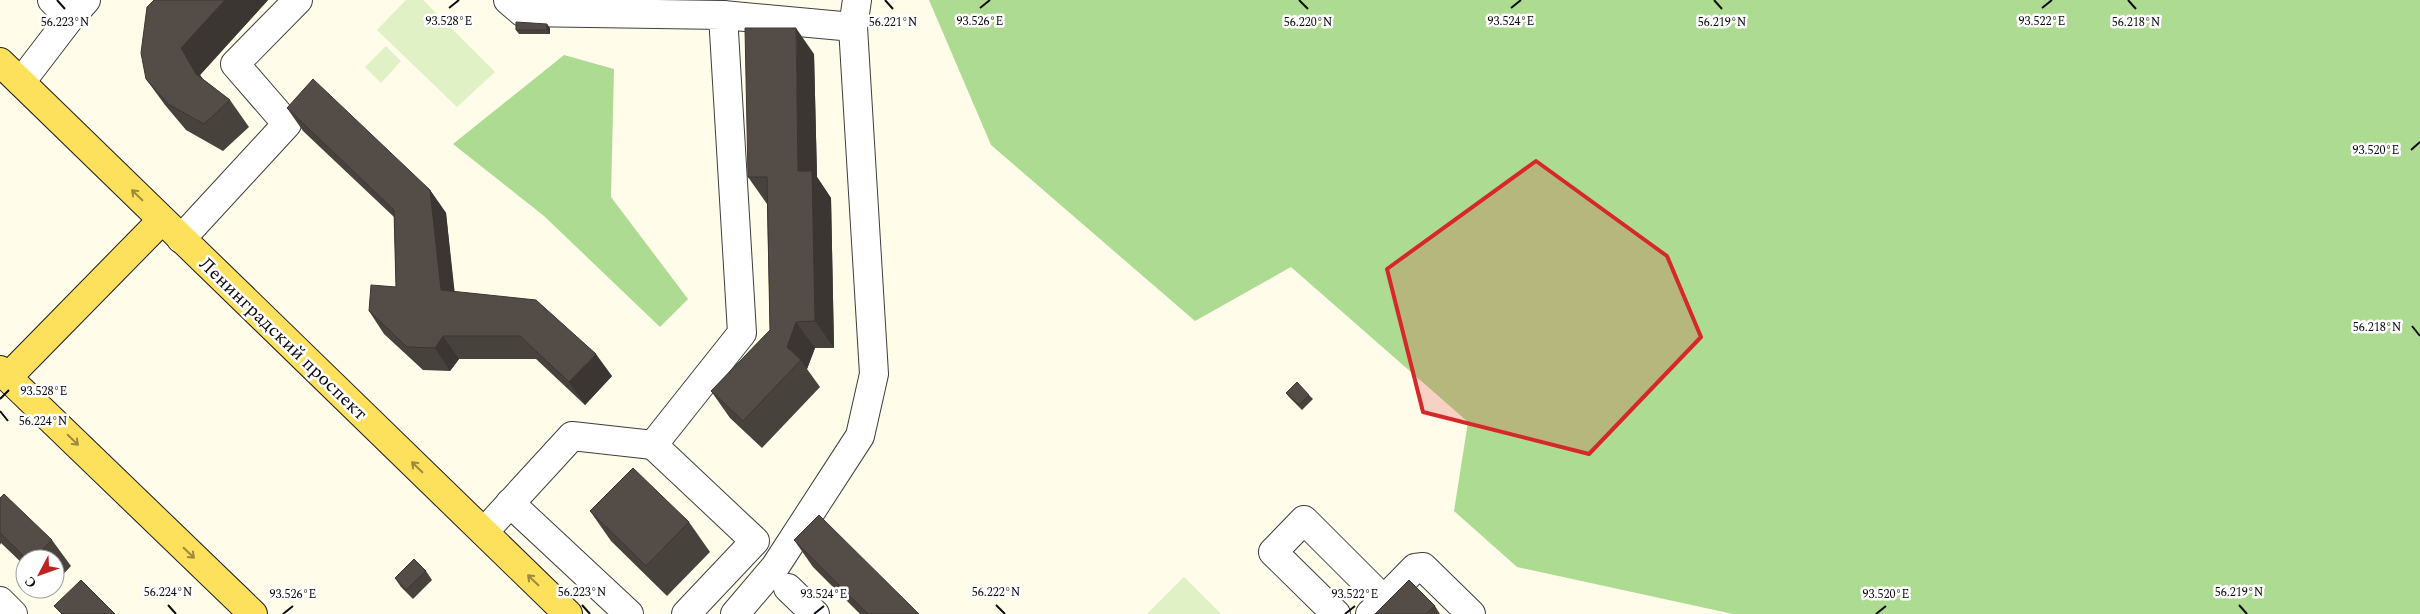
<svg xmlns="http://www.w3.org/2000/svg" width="2420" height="614" font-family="Spectral,serif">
	<rect width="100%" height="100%" fill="#fffcea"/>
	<g fill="#aedb92">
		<path d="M 929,0 L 2420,0 L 2420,614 L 1733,614 L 1517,567 L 1454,511 L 1468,422 L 1291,267 L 1195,321 L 991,145 Z"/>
		<path d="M 564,55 L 614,69 L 611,197 L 688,299 L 660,327 L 544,216 L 453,144 Z"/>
	</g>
	<g fill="#dff1c5">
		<path d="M 406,0 L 423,0 L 495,72 L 457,107 L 377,30 Z"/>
		<path d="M 386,46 L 401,61 L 381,83 L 365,67 Z"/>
		<path d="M 1184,577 L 1221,614 L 1147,614 Z"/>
	</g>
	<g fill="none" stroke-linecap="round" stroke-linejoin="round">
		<g stroke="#3e3e3e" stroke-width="30">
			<g id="minor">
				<path d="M 723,15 L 853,27 L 874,374 L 860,436 L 775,567 L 735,614"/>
				<path d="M 70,18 L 86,0"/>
				<path d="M 853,27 L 857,0"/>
				<path d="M 21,82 L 70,18 L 52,0"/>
				<path d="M 181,239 L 287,124 L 235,64 L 298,0"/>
				<path d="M 653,445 L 755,541 L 686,614"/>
				<path d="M 510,503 L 629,614"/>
				<path d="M 484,532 L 572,436 L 653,445 L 742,333 L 723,15 L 522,12 L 508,0"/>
				<path d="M 788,588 L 815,614"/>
				<path d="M 0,601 L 13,614"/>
				<path d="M 1336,614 L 1273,552 L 1304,520 L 1384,600"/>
				<path d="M 1370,614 L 1415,568 L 1423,567 L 1471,614"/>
			</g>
		</g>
		<g stroke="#1c1c1c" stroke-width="30">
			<g id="major">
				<path d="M 0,62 L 568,614"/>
				<path d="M 0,370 L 253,614"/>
				<path d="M 8,377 L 162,220"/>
			</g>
		</g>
		<use href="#minor" stroke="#fff" stroke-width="28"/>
		<use href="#major" stroke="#fde15c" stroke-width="28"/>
	</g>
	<g fill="#48423d">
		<path d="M 154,0 L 268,0 L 200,75 L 203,79 L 230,100 L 249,127 L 223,151 L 186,130 L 165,105 L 146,79 Z"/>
		<path d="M 550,28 L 550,34 L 519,34 L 516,30 Z"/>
		<path d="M 814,54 L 817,177 L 831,198 L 834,348 L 815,348 L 807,369 L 820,387 L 762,448 L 730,418 L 711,391 L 770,330 L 767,204 L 748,177 Z"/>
		<path d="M 287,108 L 430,190 L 446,213 L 454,292 L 612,376 L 585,405 L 536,359 L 459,359 L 450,371 L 423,370 L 384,334 L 369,311 L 396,287 L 394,217 L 303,131 Z"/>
		<path d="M 1286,393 L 1309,395 L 1313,399 L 1302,410 L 1289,397 Z"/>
		<path d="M 0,498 L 52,540 L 71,566 L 55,583 L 55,559 L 25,559 L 25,566 L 1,543 L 0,545 Z"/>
		<path d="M 590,511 L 689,522 L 710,552 L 667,596 L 611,541 Z"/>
		<path d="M 794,540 L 919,614 L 860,614 L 813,567 Z"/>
		<path d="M 426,571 L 432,580 L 413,599 L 401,587 L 395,578 Z"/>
		<path d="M 1435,606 L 1440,614 L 1375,614 Z"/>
	</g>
	<g fill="#3b3632">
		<path d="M 225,0 L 268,0 L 200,75 L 215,101 L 196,74 L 181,48 Z"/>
		<path d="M 547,24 L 550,28 L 550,34 L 547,30 Z"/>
		<path d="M 796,28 L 814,54 L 817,177 L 831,198 L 834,348 L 815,321 L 798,171 Z"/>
		<path d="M 430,190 L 446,213 L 457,313 L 441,290 Z"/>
		<path d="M 796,322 L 815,348 L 807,369 L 801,360 L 787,347 Z"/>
		<path d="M 443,336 L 459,359 L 450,371 L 435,348 Z"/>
		<path d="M 596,354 L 612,376 L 585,405 L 569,382 Z"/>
	</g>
	<g fill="#544d47" stroke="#3b3632">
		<path d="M 154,0 L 225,0 L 181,48 L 196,74 L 230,100 L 204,124 L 168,104 L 146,79 L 141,53 L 147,7 Z"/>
		<path d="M 516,22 L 547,24 L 547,30 L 516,30 Z"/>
		<path d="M 745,28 L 796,28 L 798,171 L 812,171 L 815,321 L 796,322 L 787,347 L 801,360 L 743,421 L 711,391 L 770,330 L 767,177 L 748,177 Z"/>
		<path d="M 313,79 L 430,190 L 441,290 L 536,300 L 596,354 L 569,382 L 520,336 L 443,336 L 435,348 L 407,347 L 369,311 L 371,285 L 396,287 L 394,210 L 287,108 Z"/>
		<path d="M 1297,382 L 1309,395 L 1299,405 L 1286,393 Z"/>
		<path d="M 633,468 L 689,522 L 646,566 L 590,511 Z"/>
		<path d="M 4,494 L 52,540 L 33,559 L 27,559 L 0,533 L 0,498 Z"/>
		<path d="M 819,515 L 919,614 L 868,614 L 794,540 Z"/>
		<path d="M 414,559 L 426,571 L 406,590 L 395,578 Z"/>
		<path d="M 81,580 L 115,614 L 62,614 L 54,606 Z"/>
		<path d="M 1409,580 L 1435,606 L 1426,614 L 1375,614 Z"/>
	</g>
	<defs><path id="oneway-shaft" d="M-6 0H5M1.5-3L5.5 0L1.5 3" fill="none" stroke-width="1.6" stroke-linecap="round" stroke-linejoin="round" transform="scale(1.25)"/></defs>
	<g stroke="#9c8b3c">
		<use href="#oneway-shaft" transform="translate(137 195) rotate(-136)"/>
		<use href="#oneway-shaft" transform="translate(73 440) rotate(44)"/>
		<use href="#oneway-shaft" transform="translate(417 467) rotate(-136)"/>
		<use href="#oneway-shaft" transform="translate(189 553) rotate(44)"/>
		<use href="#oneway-shaft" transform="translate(533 580) rotate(-136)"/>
	</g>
	<path fill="#d62828" fill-opacity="0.2" stroke="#d62828" stroke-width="4" stroke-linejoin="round" d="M 1536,161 L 1667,256 L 1701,337 L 1589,454 L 1423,412 L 1387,269 Z"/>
	<path fill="none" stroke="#0b0b0b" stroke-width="2" d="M 57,0 L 65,9M 885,0 L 893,9M 1299,0 L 1308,9M 1714,0 L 1722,9M 2128,0 L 2136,9M 449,8 L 459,0M 980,8 L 990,0M 1511,8 L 1521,0M 2042,8 L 2052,0M 2411,150 L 2420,142M 2412,326 L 2420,336M 0,399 L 9,390M 0,411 L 8,421M 168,605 L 176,614M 582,605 L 590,614M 996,605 L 1005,614M 2239,605 L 2247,614M 283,614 L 293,606M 814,614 L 824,606M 1345,614 L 1355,606M 1876,614 L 1886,606"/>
	<g text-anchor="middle" stroke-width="5" stroke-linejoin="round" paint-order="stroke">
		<g font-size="19" fill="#0b0b0b" stroke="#fff">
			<text transform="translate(284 338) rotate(44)" y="7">Ленинградский проспект</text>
		</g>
	</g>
	<g font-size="12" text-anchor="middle" fill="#0b0b0b" stroke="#fff" stroke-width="5" stroke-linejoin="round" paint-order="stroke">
		<text x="449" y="25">93.528°E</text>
		<text x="980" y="25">93.526°E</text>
		<text x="1511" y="25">93.524°E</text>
		<text x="2042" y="25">93.522°E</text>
		<text x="65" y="26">56.223°N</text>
		<text x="893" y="26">56.221°N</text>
		<text x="1308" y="26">56.220°N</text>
		<text x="1722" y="26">56.219°N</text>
		<text x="2136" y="26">56.218°N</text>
		<text x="2376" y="154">93.520°E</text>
		<text x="2377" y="331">56.218°N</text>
		<text x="44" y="395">93.528°E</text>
		<text x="43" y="425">56.224°N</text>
		<text x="168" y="596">56.224°N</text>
		<text x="582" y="596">56.223°N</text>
		<text x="996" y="596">56.222°N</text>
		<text x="2239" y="596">56.219°N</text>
		<text x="293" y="598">93.526°E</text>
		<text x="824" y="598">93.524°E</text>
		<text x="1355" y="598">93.522°E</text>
		<text x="1886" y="598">93.520°E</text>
	</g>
	<g transform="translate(40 574) rotate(229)"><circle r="24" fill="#ffffff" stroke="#9d9d9d"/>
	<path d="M0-4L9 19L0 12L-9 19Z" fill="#bf2320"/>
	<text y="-8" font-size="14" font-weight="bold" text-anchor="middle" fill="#0b0b0b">С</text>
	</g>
</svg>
